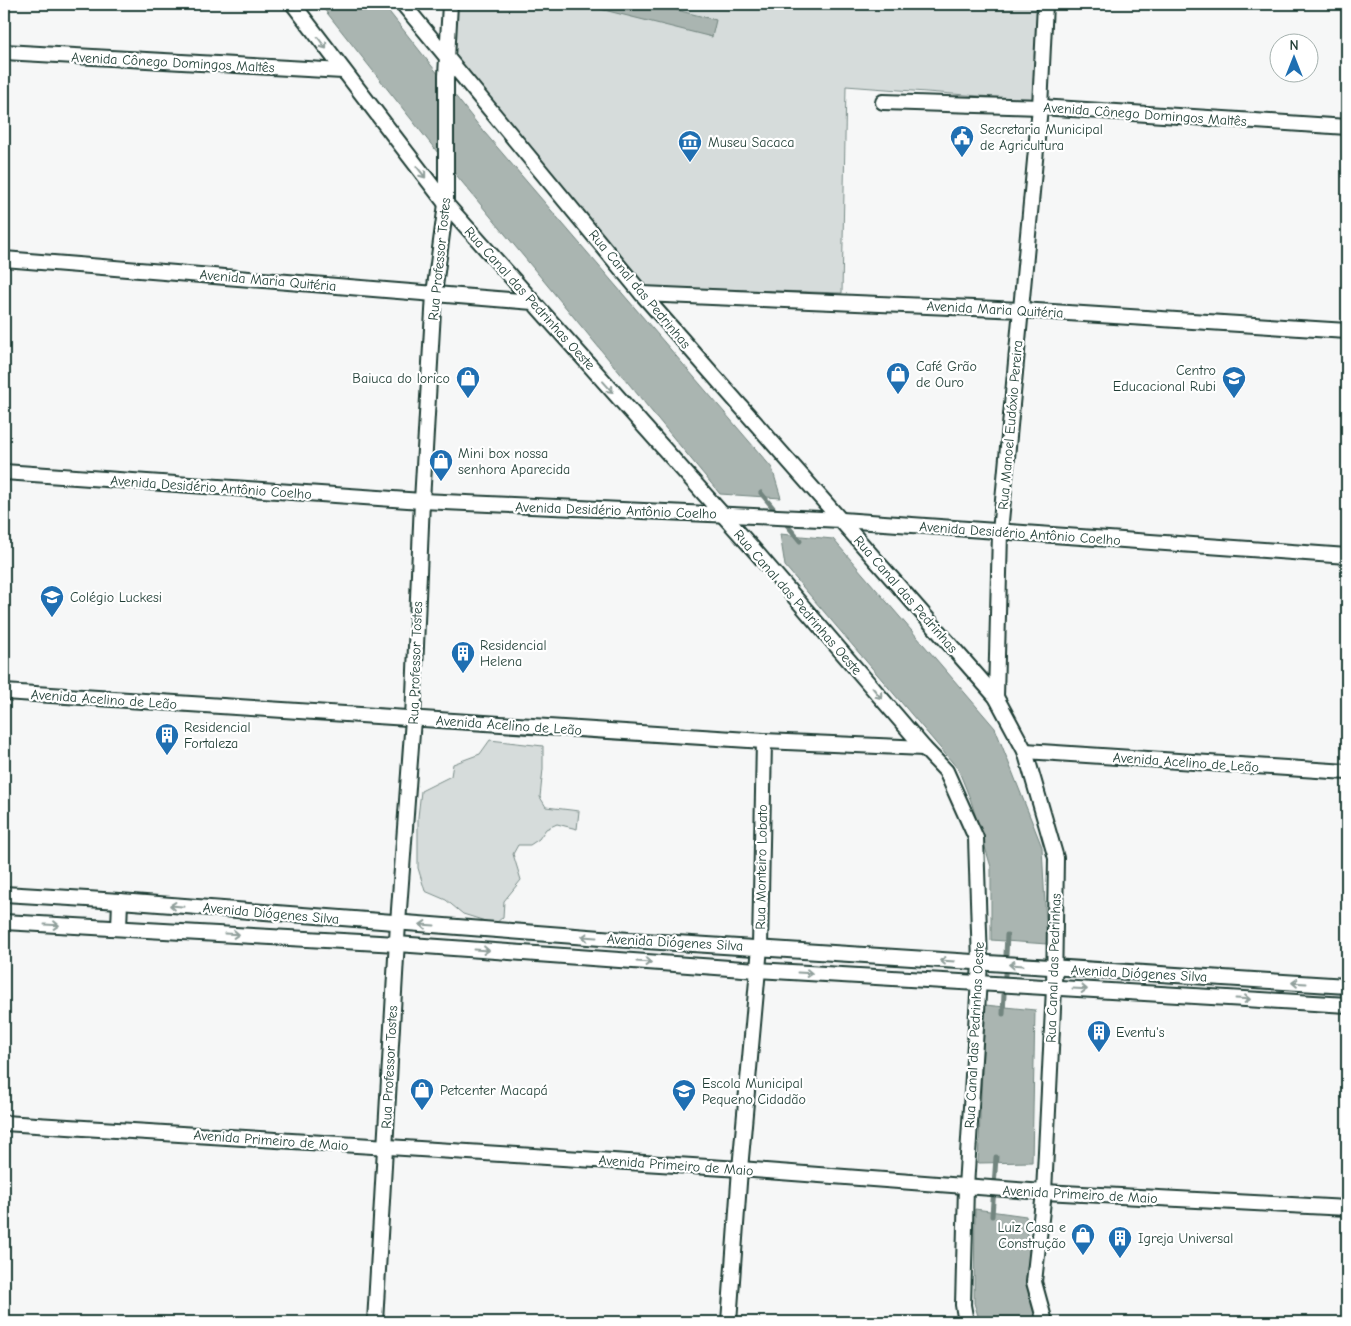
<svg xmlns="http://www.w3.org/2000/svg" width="1351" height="1326" font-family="'Comic Neue',sans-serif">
	<rect width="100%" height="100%" fill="#f6f7f7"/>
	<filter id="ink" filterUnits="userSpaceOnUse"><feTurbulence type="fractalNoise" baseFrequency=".02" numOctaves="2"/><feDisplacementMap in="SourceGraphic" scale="10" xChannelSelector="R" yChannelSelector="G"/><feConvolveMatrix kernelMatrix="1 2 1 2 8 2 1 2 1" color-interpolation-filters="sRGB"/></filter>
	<g filter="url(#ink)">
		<g fill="#d6dcdb" stroke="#7a8c88">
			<path d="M 456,4 L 1038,4 L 1033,100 L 846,86 L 842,293 L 644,287 L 454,53 Z"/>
			<path d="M 490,740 L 543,746 L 543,769 L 540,797 L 546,807 L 579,811 L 577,829 L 557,824 L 546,829 L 539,839 L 530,845 L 518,845 L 513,854 L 521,880 L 504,901 L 503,917 L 495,924 L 463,914 L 446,900 L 425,891 L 418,868 L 418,817 L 421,791 L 451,776 L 453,764 L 480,754 Z"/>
		</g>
		<g fill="#aab5b1" stroke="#72857f">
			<path d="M 320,4 L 383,4 L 479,126 L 772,468 L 781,498 L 720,494 L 438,153 Z"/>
			<path d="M 580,4 L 653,4 L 716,20 L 712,37 Z"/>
			<path d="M 780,534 L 833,539 L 995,728 L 1042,847 L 1047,944 L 991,940 L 991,867 L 971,801 L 958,769 L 785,566 Z"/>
			<path d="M 985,1005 L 1035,1010 L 1032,1162 L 978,1163 Z"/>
			<path d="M 975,1209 L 1026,1216 L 1035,1322 L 980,1322 L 974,1303 Z"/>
		</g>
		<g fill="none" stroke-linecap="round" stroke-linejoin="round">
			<g stroke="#72857f" stroke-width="5">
				<path d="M 761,493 L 778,514"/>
				<path d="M 783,520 L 800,541"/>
				<path d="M 1003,1014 L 1007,935"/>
				<path d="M 992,1216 L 996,1157"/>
			</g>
			<g stroke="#1f3d34" stroke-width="18">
				<g id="street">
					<path d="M 293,4 L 446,204 L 756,552 L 924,748 L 946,771 L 976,838 L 980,963 L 966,1187 L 963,1305 L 966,1322"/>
					<path d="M 403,4 L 642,294 L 996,697 L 1025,751 L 1056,858 L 1054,988 L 1044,1192 L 1034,1282 L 1045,1322"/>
					<path d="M 4,52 L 343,71"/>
					<path d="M 883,102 L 1040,107 L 1347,127"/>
					<path d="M 4,259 L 533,302"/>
					<path d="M 642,294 L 1021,310 L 1347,331"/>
					<path d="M 4,472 L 422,501 L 842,520 L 1347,556"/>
					<path d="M 4,692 L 764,741 L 924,748"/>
					<path d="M 996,697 L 1000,532 L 1040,107 L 1045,4"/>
					<path d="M 1025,751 L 1347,772"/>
					<path d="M 4,894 L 120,901 L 614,939 L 1347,986"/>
					<path d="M 4,922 L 397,944 L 757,970 L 1347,1005"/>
					<path d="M 119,928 L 120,901"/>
					<path d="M 4,1123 L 740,1169 L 1044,1192 L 1347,1208"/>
					<path d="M 375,1322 L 398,923 L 413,719 L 422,501 L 434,294 L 446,204 L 446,76 L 450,4"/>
					<path d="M 729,1322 L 740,1169 L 760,947 L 764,741"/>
				</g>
			</g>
			<use href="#street" stroke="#fff" stroke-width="14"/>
		</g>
		<defs><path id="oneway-shaft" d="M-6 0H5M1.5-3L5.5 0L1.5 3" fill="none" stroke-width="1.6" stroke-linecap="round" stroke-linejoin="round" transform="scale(1.25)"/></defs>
		<g stroke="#8f9e9a">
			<use href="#oneway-shaft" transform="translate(322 43) rotate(53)"/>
			<use href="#oneway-shaft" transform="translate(421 172) rotate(52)"/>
			<use href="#oneway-shaft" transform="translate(608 387) rotate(48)"/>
			<use href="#oneway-shaft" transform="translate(877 693) rotate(50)"/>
			<use href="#oneway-shaft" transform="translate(177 906) rotate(-175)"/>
			<use href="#oneway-shaft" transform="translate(52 925) rotate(3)"/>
			<use href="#oneway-shaft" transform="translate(427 925) rotate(-176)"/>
			<use href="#oneway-shaft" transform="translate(232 934) rotate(3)"/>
			<use href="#oneway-shaft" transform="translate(589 937) rotate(-176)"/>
			<use href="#oneway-shaft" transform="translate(482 950) rotate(4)"/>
			<use href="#oneway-shaft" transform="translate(947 961) rotate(-176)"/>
			<use href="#oneway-shaft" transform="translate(644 962) rotate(4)"/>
			<use href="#oneway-shaft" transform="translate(1016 965) rotate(-176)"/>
			<use href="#oneway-shaft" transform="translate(805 973) rotate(3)"/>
			<use href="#oneway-shaft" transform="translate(1299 983) rotate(-177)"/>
			<use href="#oneway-shaft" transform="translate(1080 989) rotate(3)"/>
			<use href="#oneway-shaft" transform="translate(1243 999) rotate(3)"/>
		</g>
	</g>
	<defs>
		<g id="civic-pin" transform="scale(1.25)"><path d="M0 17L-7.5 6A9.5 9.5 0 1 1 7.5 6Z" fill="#1f6fb2" stroke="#fff"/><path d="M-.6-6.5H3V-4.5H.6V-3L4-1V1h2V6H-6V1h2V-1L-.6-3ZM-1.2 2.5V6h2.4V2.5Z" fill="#fff"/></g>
		<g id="museum-pin" transform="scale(1.25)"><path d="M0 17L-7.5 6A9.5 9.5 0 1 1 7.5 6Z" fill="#1f6fb2" stroke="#fff"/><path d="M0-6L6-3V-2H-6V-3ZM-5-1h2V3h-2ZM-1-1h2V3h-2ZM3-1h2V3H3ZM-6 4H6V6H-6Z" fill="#fff"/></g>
		<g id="shop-pin" transform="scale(1.25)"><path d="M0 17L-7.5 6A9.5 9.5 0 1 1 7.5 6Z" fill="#1f6fb2" stroke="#fff"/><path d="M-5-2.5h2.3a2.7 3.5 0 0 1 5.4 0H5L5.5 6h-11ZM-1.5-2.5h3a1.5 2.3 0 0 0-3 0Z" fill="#fff"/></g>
		<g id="school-pin" transform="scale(1.25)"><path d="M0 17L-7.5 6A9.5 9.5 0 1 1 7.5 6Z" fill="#1f6fb2" stroke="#fff"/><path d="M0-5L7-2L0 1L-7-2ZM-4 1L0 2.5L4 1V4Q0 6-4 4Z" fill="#fff"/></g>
		<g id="building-pin" transform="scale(1.25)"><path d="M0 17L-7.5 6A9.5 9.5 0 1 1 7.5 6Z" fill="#1f6fb2" stroke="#fff"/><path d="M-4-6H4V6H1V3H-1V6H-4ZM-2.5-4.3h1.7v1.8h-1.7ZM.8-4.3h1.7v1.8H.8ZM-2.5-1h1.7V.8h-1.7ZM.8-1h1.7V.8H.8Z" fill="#fff"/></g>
	</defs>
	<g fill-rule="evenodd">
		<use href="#civic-pin" x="962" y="137"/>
		<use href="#museum-pin" x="690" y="142"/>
		<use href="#shop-pin" x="898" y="374"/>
		<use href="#shop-pin" x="468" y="378"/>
		<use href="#school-pin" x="1234" y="378"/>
		<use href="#shop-pin" x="441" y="461"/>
		<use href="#school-pin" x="52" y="597"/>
		<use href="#building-pin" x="463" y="653"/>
		<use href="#building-pin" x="167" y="735"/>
		<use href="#building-pin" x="1099" y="1032"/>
		<use href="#shop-pin" x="422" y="1090"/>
		<use href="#school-pin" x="684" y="1091"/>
		<use href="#shop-pin" x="1083" y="1235"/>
		<use href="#building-pin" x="1120" y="1238"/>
	</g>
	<g text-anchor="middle" stroke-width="4.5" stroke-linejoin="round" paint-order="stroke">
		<g font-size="14" fill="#1f3d34" stroke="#fff">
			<text transform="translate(173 62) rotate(3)" y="5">Avenida Cônego Domingos Maltês</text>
			<text transform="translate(1145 114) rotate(4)" y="5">Avenida Cônego Domingos Maltês</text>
			<text transform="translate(439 259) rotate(-84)" y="5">Rua Professor Tostes</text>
			<text transform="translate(268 280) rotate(5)" y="5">Avenida Maria Quitéria</text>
			<text transform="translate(640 289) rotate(50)" y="5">Rua Canal das Pedrinhas</text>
			<text transform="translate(530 298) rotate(48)" y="5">Rua Canal das Pedrinhas Oeste</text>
			<text transform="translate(995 309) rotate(3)" y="5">Avenida Maria Quitéria</text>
			<text transform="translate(1010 425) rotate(-85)" y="5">Rua Manoel Eudóxio Pereira</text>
			<text transform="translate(211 487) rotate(4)" y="5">Avenida Desidério Antônio Coelho</text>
			<text transform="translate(616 510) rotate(2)" y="5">Avenida Desidério Antônio Coelho</text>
			<text transform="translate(1020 533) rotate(4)" y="5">Avenida Desidério Antônio Coelho</text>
			<text transform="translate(906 594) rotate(49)" y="5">Rua Canal das Pedrinhas</text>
			<text transform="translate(798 602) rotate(49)" y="5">Rua Canal das Pedrinhas Oeste</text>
			<text transform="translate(415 663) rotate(-88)" y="5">Rua Professor Tostes</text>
			<text transform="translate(104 699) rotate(4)" y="5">Avenida Acelino de Leão</text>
			<text transform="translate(509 725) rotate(4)" y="5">Avenida Acelino de Leão</text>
			<text transform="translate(1186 762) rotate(4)" y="5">Avenida Acelino de Leão</text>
			<text transform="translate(761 867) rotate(-89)" y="5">Rua Monteiro Lobato</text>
			<text transform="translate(271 913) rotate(5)" y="5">Avenida Diógenes Silva</text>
			<text transform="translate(675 942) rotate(3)" y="5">Avenida Diógenes Silva</text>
			<text transform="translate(1053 968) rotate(-88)" y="5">Rua Canal das Pedrinhas</text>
			<text transform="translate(1139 973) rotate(3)" y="5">Avenida Diógenes Silva</text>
			<text transform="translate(974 1035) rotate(-87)" y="5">Rua Canal das Pedrinhas Oeste</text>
			<text transform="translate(389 1067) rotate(-87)" y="5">Rua Professor Tostes</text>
			<text transform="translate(271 1140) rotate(4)" y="5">Avenida Primeiro de Maio</text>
			<text transform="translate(676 1165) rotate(4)" y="5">Avenida Primeiro de Maio</text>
			<text transform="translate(1080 1194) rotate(3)" y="5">Avenida Primeiro de Maio</text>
		</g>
		<g font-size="14" fill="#1f3d34" stroke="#fff" text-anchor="start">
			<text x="980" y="134">Secretaria Municipal<tspan x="980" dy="16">de Agricultura</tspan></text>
			<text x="708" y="147">Museu Sacaca</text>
			<text x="916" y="371">Café Grão<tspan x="916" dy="16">de Ouro</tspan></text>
			<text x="1216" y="375" text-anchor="end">Centro<tspan x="1216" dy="16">Educacional Rubi</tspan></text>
			<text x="450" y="383" text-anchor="end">Baiuca do lorico</text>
			<text x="458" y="458">Mini box nossa<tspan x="458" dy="16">senhora Aparecida</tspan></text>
			<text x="70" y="602">Colégio Luckesi</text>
			<text x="480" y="650">Residencial<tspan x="480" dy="16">Helena</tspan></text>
			<text x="184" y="732">Residencial<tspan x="184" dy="16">Fortaleza</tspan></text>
			<text x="1116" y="1037">Eventu's</text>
			<text x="702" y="1088">Escola Municipal<tspan x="702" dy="16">Pequeno Cidadão</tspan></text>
			<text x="440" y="1095">Petcenter Macapá</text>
			<text x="1066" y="1232" text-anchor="end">Luiz Casa e<tspan x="1066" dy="16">Construção</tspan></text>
			<text x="1138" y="1243">Igreja Universal</text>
		</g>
	</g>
	<rect width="1351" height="1326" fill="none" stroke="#fff" stroke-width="20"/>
	<rect x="10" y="10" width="1331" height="1306" fill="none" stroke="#1f3d34" stroke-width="2" filter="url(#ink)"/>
	<g transform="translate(1294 58)"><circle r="24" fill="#ffffff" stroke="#a5b1ae"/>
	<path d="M0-4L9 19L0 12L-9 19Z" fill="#1f6fb2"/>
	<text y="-8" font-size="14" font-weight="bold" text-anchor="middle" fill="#1f3d34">N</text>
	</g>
</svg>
